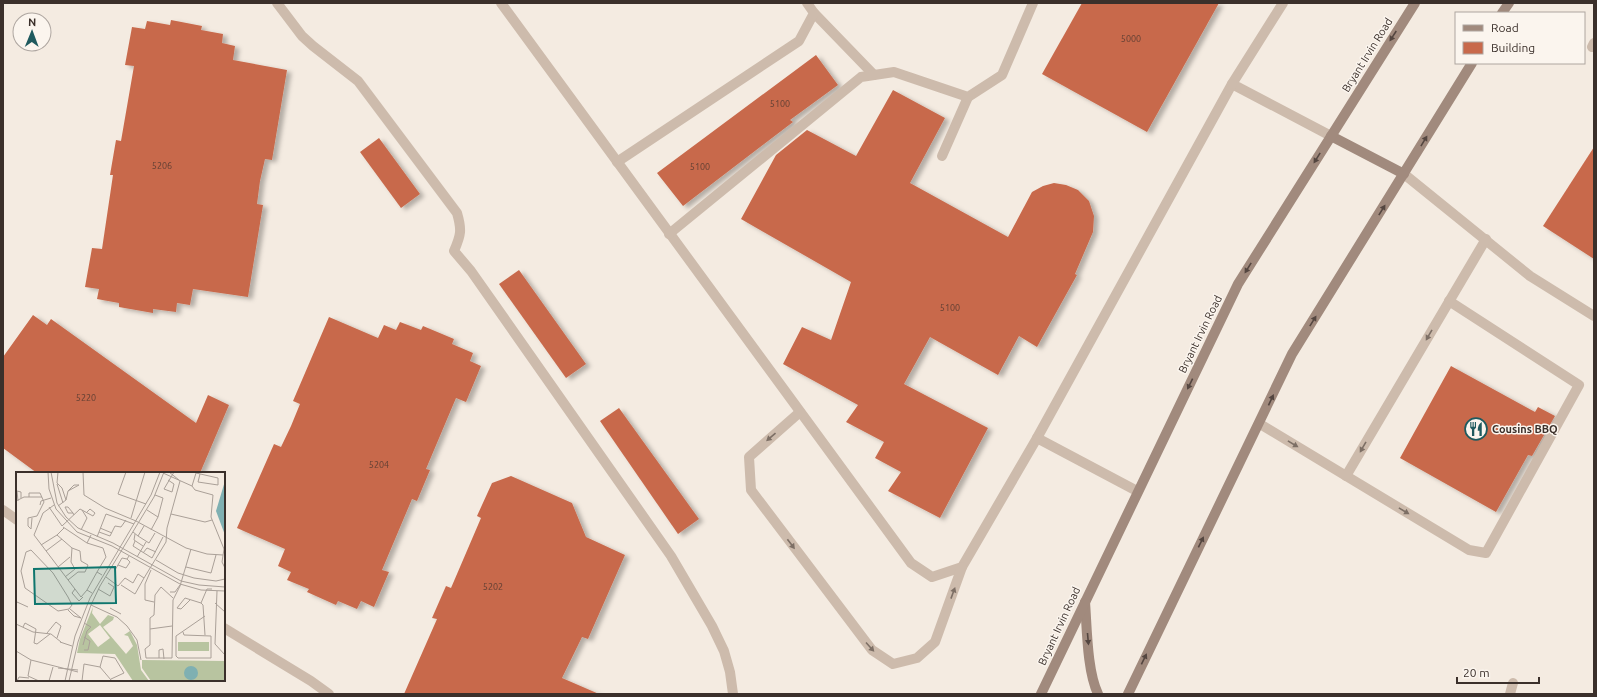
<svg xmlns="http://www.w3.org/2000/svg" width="1597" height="697" font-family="Ubuntu,sans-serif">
	<defs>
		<filter id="shadow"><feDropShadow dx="4.5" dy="2.5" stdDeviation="2" flood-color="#0004"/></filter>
	</defs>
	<rect width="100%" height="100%" fill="#f4ebe1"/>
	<g fill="#c8694b" filter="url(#shadow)">
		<path d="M 1082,3 L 1219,3 L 1147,132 L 1042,74 Z"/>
		<path d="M 171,20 L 202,26 L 201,30 L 223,34 L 222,43 L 235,46 L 233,60 L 287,70 L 272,160 L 265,159 L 260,181 L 257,204 L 263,205 L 248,297 L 193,289 L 190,305 L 177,303 L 176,312 L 153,309 L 153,313 L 119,307 L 119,303 L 97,299 L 99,289 L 85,287 L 92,248 L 102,249 L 113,175 L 110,175 L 116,140 L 121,141 L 134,66 L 125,65 L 132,27 L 145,29 L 147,21 L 170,25 Z"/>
		<path d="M 816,55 L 838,85 L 790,120 L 793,122 L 683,206 L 657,173 Z"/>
		<path d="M 893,90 L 945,118 L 910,183 L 1008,237 L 1032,192 L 1043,186 L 1054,183 L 1066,185 L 1078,190 L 1089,201 L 1094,216 L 1093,232 L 1075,274 L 1077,275 L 1037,347 L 1019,336 L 998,375 L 930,337 L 904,384 L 988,428 L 940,518 L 888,491 L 901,472 L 875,458 L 884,442 L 846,422 L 858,405 L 783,364 L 802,327 L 831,340 L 851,282 L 741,219 L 776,155 L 807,130 L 856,156 Z"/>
		<path d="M 379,138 L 420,194 L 401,208 L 360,152 Z"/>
		<path d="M 1594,147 L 1594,259 L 1543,226 Z"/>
		<path d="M 519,270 L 586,364 L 566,378 L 499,284 Z"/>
		<path d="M 33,315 L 47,325 L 51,319 L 196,423 L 208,395 L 229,405 L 200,473 L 37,473 L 3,448 L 3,357 Z"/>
		<path d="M 329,317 L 378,338 L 384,325 L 396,330 L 400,322 L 421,330 L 423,326 L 454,339 L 452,344 L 473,353 L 470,361 L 481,366 L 466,402 L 456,398 L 426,469 L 430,470 L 417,501 L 412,499 L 382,570 L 389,572 L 374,607 L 361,601 L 357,609 L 338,601 L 336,605 L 307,592 L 309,589 L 287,580 L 291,572 L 278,566 L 285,549 L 237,528 L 274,444 L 281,447 L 291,426 L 300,404 L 293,401 Z"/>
		<path d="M 1451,366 L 1535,412 L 1538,407 L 1555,416 L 1532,456 L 1528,455 L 1496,512 L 1400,458 Z"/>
		<path d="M 619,408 L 699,519 L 678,534 L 600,421 Z"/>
		<path d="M 511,476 L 572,503 L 586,537 L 625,555 L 588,639 L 582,637 L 562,678 L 599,694 L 404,694 L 437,619 L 432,618 L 446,586 L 451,588 L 481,518 L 477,516 L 492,483 Z"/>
	</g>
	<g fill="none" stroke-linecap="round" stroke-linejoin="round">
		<g stroke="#cdbbac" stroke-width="10">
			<path d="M 277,3 L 302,36 L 313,46 L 358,81 L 457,213 C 462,230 461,235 454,251 L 471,271 L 671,556 L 712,626 L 724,651 L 730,672 L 733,694"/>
			<path d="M 501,3 L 911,563 L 932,577 L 962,567 L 1037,438 L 1137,491"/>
			<path d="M 1283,3 L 1232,84 L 1331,136"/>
			<path d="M 814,13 L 874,75"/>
			<path d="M 1592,47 L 1594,43"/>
			<path d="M 942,156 L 968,97"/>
			<path d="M 617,162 L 799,41 L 814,13 L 807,3"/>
			<path d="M 1404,174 L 1530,276 L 1594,316"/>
			<path d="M 669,234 L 861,77 L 894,72 L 968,97 L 1002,75 L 1033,3"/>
			<path d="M 800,412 L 749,457 L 751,490 L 872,650 L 893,664 L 917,658 L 935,642 L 962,567"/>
			<path d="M 1260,424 L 1469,550 L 1486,553 L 1579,385 L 1449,301"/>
			<path d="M 1037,438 L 1232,84"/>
			<path d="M 1346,476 L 1486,239"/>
			<path d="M 3,510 L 17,520"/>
			<path d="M 224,628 L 311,681 L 329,694"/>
			<path d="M 1510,694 L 1513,683"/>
		</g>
		<g stroke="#a18a7d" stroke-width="10">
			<path d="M 1502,13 L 1509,3"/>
			<path d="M 1331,136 L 1404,174"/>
			<path d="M 1085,602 C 1087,628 1087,671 1098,694"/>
			<path d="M 1041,694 L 1238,284 L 1415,3"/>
			<path d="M 1128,694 L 1292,354 L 1472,63"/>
		</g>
	</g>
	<defs><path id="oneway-solid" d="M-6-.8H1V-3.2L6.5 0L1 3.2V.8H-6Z"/></defs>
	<g fill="#544640">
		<use href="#oneway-solid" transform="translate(1393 36) rotate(123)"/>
		<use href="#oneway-solid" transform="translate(1424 141) rotate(-59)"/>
		<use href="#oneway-solid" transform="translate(1317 158) rotate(122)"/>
		<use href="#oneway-solid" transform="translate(1382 210) rotate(-58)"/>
		<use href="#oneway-solid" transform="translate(1248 268) rotate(122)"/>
		<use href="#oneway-solid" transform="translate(1313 321) rotate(-58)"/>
		<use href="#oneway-solid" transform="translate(1190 384) rotate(116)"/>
		<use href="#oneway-solid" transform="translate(1271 400) rotate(-65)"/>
		<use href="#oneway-solid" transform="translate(1201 542) rotate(-64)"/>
		<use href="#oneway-solid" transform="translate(1088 639) rotate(85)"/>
		<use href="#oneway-solid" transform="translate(1144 659) rotate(-64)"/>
	</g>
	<g fill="#7d6f65">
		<use href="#oneway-solid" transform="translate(1429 335) rotate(120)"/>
		<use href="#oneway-solid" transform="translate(771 437) rotate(139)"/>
		<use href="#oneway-solid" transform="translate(1293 444) rotate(31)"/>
		<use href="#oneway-solid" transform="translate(1363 447) rotate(120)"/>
		<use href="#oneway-solid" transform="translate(1404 511) rotate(31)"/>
		<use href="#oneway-solid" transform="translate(791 544) rotate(53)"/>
		<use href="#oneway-solid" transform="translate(953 593) rotate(-70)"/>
		<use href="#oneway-solid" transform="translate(870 647) rotate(48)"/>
	</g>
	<defs>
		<g id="restaurant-ring" transform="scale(1.15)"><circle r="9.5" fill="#fbf5ee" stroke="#1f5a5e" stroke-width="1.5"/><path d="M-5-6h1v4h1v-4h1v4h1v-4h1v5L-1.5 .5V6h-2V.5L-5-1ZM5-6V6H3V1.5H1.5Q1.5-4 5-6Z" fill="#1f5a5e"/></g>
	</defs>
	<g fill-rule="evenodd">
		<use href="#restaurant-ring" x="1476" y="429"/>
	</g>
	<g text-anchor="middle" stroke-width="3" stroke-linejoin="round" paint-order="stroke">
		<g font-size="9" fill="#5e3e33">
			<text x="1131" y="42">5000</text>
			<text x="780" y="107">5100</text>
			<text x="162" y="169">5206</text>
			<text x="700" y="170">5100</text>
			<text x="950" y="311">5100</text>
			<text x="86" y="401">5220</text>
			<text x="379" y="468">5204</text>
			<text x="493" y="590">5202</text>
		</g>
		<g font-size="11" fill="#3b302b" stroke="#fbf5ee">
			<text transform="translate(1367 55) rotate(-58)" y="4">Bryant Irvin Road</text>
			<text transform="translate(1200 334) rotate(-64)" y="4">Bryant Irvin Road</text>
			<text transform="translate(1059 626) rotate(-65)" y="4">Bryant Irvin Road</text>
		</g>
		<g font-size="11" font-weight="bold" fill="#3b302b" stroke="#fbf5ee" text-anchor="start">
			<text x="1492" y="433">Cousins BBQ</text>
		</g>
	</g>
	<g transform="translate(16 472)">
		<rect width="209" height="209" fill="#f4ebe1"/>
		<path d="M 77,135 L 76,141 L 84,152 L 92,143 L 98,145 L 97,148 L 87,155 L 110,182 L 117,174 L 112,164 L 108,163 L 114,159 L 121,173 L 125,198 L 133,209 L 117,209 L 99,182 L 61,181 L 64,167 ZM 84,153 L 94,166 L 82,175 L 72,162 ZM 162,170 L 193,170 L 193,179 L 162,179 ZM 126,188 L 209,189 L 209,209 L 135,209 L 126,196 Z" fill="#b8c4a0" fill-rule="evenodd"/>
		<path d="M 209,9 L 209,63 L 200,39 ZM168 201a7 7 0 1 1 14 0a7 7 0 1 1-14 0Z" fill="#7fb0b2"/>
		<path fill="none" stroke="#aaa098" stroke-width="1" d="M 32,0 L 33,17 L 40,37 L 61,60 L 96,74 L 164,112 L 185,118 L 209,119M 35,0 L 41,31 L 50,45 L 62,56 L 97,71 L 165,109 L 183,113 L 209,115M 42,0 L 41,11 L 46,16 L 50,28 L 42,34M 67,0 L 68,23 L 89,36 L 120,49 L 170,76 L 191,82 L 207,83M 110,0 L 102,22 L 130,32M 153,0 L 163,8M 147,1 L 176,14 L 179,18 L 197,23 L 195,45 L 208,77 L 206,90 L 209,96M 180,1 L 202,6 L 202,13 L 182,10 L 184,2M 41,12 L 47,31M 176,14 L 180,1M 148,17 L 156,20 L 158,12 L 152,8M 148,17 L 158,0M 13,25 L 13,21 L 24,21 L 28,30 L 21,44 L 12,46 L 12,54 L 15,57 L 16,46M 50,28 L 52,19 L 63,13 L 58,13 L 52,19M 0,29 L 8,25 L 26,25M 2,29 L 1,19 L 5,20 L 5,26M 24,33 L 25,29 L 35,26M 38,33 L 27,41 L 18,63 L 65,125 L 71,118 L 76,121M 33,35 L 46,54 L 64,37 L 77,44 L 79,41 L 74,37 L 71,40M 131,38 L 142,45 L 147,26 L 139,23M 57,41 L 52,41 L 49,35 L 52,35 L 57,41 L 58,43M 155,42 L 189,50 L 196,48M 115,46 L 129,0M 47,55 L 71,71 L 75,63M 48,56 L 41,63 L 56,76 L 55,90 L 59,97 L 49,105M 84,56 L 96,61M 65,58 L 71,46 L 66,38M 135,58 L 142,45M 83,60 L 94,64 L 99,54 L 105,55 L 110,48M 117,60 L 122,64 L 128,54M 119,62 L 118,68 L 127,74M 122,64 L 133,71 L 139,61M 81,65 L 90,42 L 118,52M 119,69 L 117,74 L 136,86 L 147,65M 71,71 L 87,76 L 90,85 L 81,100 L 86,103M 25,73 L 41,63M 15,78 L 37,101 L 52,125 L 56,133 L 53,137 L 42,139 L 9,116 L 5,99 L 10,80 ZM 30,79 L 46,67M 127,81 L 131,76 L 140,80M 121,85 L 130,70M 140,88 L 162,101 L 178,106 L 200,109 L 209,107M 102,93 L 110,96 L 114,90 L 111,87M 42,95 L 54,85M 170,95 L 195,101 L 200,83M 99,98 L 106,86 L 111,87 L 113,84M 135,98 L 129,112 L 129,128 L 138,130M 90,105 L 102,114 L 109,106 L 117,111 L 122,102 L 128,106 L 119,122 L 105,113M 128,106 L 150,70 L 151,56 L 164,9M 52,108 L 62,100 L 69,100 L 72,93 L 65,89 L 64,79 L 56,76M 59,117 L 56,121 L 63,129 L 67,125M 82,117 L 94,124 L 98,115 L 92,111M 71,118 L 81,100M 201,119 L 199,172 L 209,183M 154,120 L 159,120 L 164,113M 157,126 L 145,115 L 139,123 L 138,143 L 134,146 L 134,173 L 129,177 L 130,186 L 156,186 L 157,128 L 164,114 L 175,77M 174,128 L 165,137 L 161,136 L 169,126 L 185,131 L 187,133 L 189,163M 185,131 L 191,117 L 196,117M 199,131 L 209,140M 0,133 L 1,130 L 12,135M 75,133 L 101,145 L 111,154 L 121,168 L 125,188M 94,136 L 105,142M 54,137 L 65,146M 52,138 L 58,144 L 65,146M 0,152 L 17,160 L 35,162 L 45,170M 7,155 L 9,151 L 20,157 L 18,171 L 21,172 L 34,162M 134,157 L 156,154M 167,160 L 168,163 L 195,164 L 195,186 L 162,186 L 160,184 L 160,164 L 189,144M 31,161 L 40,150 L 45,154 L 41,166M 68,165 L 74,169 L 72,178 L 68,178M 44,170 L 56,174M 67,173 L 71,159 L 75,155 L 68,151M 0,179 L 15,188 L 62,200M 143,186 L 143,178 L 147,177 L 148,187M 15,188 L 12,204 L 23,209M 84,195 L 87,184 L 99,186 L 108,201 L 95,207M 42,196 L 62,198M 1,209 L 3,205 L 13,206M 33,209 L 37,195M 49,209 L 59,164 L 74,126 L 135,23 L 144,0M 53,209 L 62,170 L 75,133 L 84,114 L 138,25 L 148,0M 66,209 L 68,192 L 84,195 L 95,208"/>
		<path fill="#0f766e" fill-opacity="0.15" stroke="#0f766e" stroke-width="2" d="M 99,95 L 100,131 L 19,132 L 18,97 Z"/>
		<rect width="209" height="209" fill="none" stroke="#3b302b" stroke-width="2"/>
	</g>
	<rect width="1597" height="697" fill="none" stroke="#3b302b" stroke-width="8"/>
	<rect x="1455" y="12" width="130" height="52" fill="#fbf5ee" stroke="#aea6a0"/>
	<rect x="1463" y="25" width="20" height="6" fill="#a18a7d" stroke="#aea6a0"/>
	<text x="1491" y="32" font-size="12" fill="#3b302b">Road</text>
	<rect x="1463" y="42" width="20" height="12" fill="#c8694b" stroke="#aea6a0"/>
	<text x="1491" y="52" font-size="12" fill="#3b302b">Building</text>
	<g transform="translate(32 32) rotate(1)"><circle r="19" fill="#fbf5ee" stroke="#aea6a0"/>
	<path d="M0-3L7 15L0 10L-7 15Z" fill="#1f5a5e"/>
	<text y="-6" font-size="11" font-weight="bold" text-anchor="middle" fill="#3b302b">N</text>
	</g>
	<path d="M1457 677v6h82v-6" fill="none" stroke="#3b302b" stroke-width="2"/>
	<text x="1463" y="677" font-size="12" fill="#3b302b" stroke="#fbf5ee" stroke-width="3" paint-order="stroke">20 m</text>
</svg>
